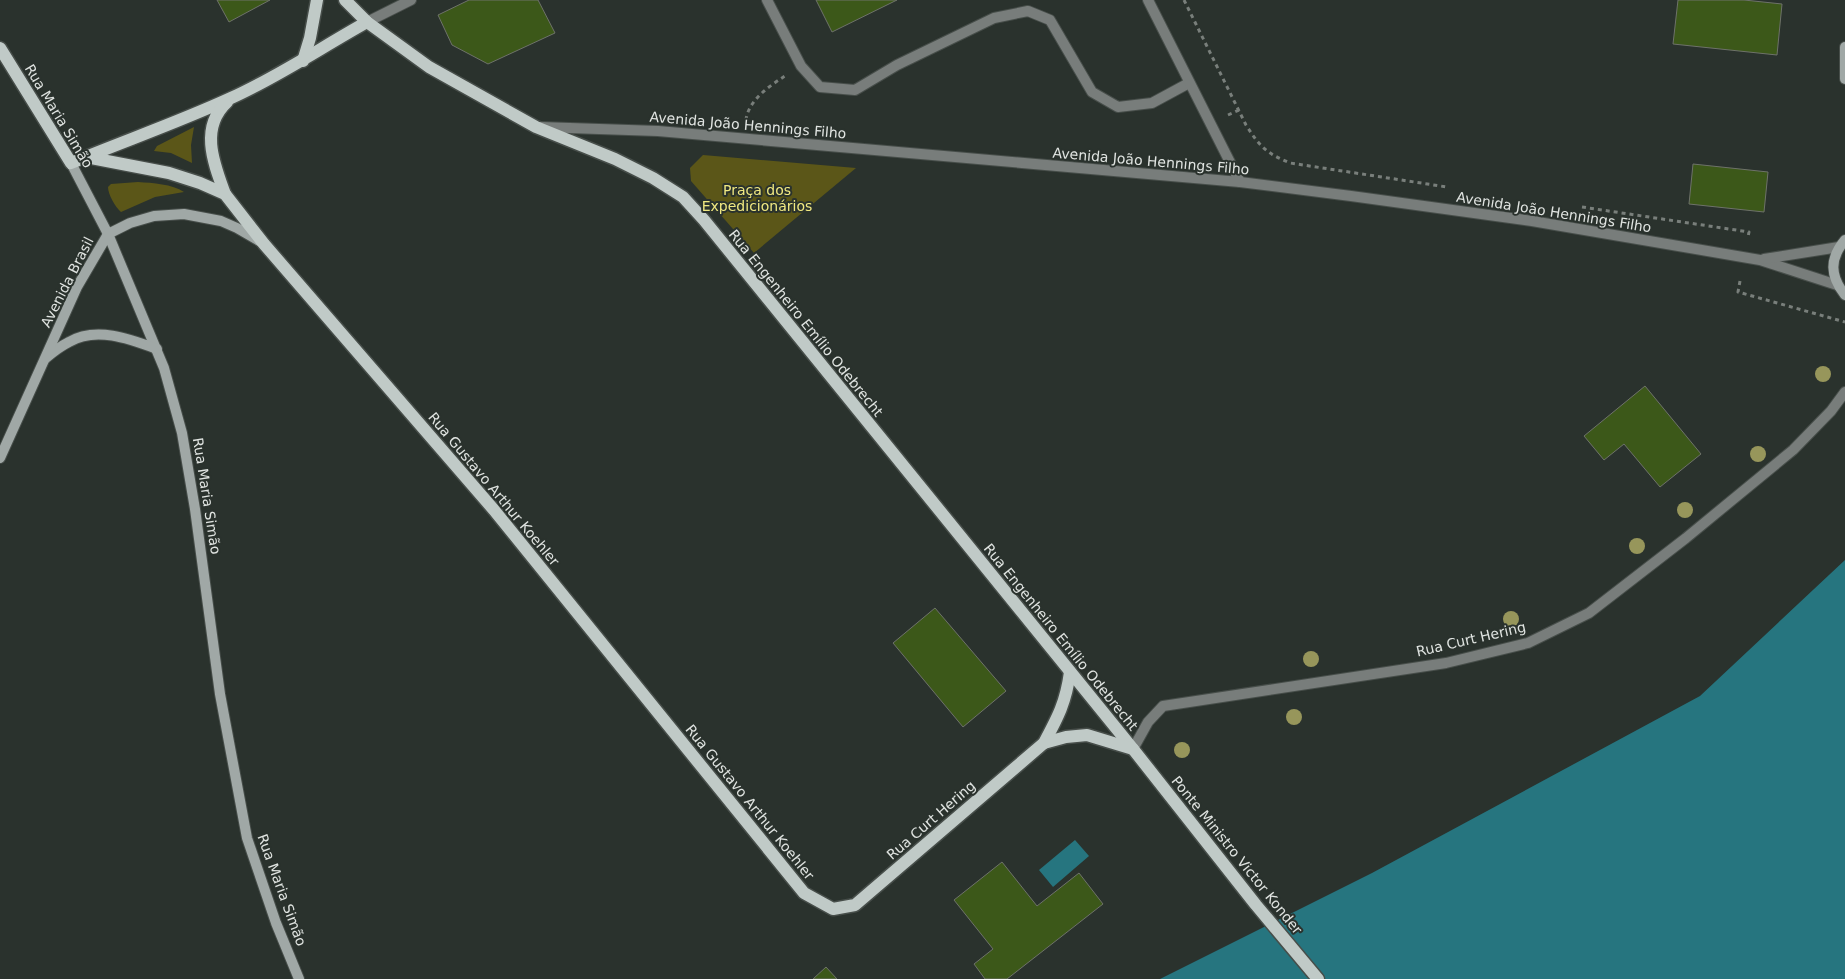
<svg xmlns="http://www.w3.org/2000/svg" width="1845" height="979" font-family="'DejaVu Sans',sans-serif">
	<rect width="100%" height="100%" fill="#2a322d"/>
	<g fill="#5b5618">
		<path d="M 194,127 L 191,145 L 192,163 L 171,153 L 154,151 L 157,146 Z"/>
		<path d="M 703,155 L 856,168 L 754,253 L 691,181 L 690,168 Z"/>
		<path d="M 138,182 C 153,183 172,184 184,192 L 155,197 L 121,212 C 115,207 108,194 108,187 L 111,184 Z"/>
	</g>
	<g fill="#26757f">
		<path d="M 1845,560 L 1845,979 L 1160,979 L 1372,873 L 1700,696 Z"/>
		<path d="M 1075,840 L 1089,856 L 1053,887 L 1039,870 Z"/>
	</g>
	<g fill="#3c5819" stroke="#6e726a">
		<path d="M 217,0 L 270,0 L 229,22 Z"/>
		<path d="M 469,0 L 538,0 L 555,33 L 488,64 L 452,45 L 438,15 Z"/>
		<path d="M 816,0 L 897,0 L 832,32 Z"/>
		<path d="M 1678,0 L 1744,0 L 1782,4 L 1777,55 L 1673,44 Z"/>
		<path d="M 1693,164 L 1768,172 L 1764,212 L 1689,204 Z"/>
		<path d="M 1645,386 L 1701,454 L 1660,487 L 1624,444 L 1604,460 L 1584,436 Z"/>
		<path d="M 935,608 L 1006,691 L 963,727 L 893,643 Z"/>
		<path d="M 1002,862 L 1037,906 L 1079,873 L 1103,904 L 1007,979 L 985,979 L 974,964 L 993,949 L 954,900 Z"/>
		<path d="M 826,967 L 837,979 L 813,979 Z"/>
	</g>
	<g fill="none" stroke-linecap="round" stroke-linejoin="round">
		<g stroke="#474e4a" stroke-width="12">
			<path id="service" d="M 767,0 L 801,66 L 820,87 L 855,90 L 897,65 L 994,18 L 1028,11 L 1050,20 L 1092,92 L 1118,107 L 1152,103 L 1189,83"/>
		</g>
		<g stroke="#474e4a" stroke-width="12">
			<g id="tertiary">
				<path d="M 1148,0 L 1240,182"/>
				<path d="M 367,22 L 411,0"/>
				<path d="M 540,127 L 658,131 L 1240,182 L 1351,196 L 1532,221 L 1760,260 L 1837,285"/>
				<path d="M 1764,259 L 1839,247"/>
				<path d="M 1133,749 L 1148,722 L 1163,706 L 1446,663 L 1528,643 L 1589,613 L 1686,538 L 1793,450 L 1831,411 L 1845,392"/>
			</g>
		</g>
		<g stroke="#474e4a" stroke-width="12">
			<g id="secondary">
				<path d="M 1845,47 L 1845,79"/>
				<path d="M 71,163 L 108,234 L 164,368 L 182,433 L 195,509 L 220,694 L 247,838 L 276,923 L 299,979"/>
				<path d="M 1845,240 C 1829,259 1830,276 1845,295"/>
				<path d="M 46,358 C 53,352 61,346 69,342 C 96,326 130,339 157,349"/>
				<path d="M 0,458 L 77,287 L 108,234 L 130,223 L 154,216 L 184,214 L 221,221 L 237,228 L 261,242"/>
			</g>
		</g>
		<g stroke="#474e4a" stroke-width="15">
			<g id="primary">
				<path d="M 345,0 L 367,22 L 429,67 L 536,127 L 615,159 L 653,178 L 683,197 L 704,220 L 1133,749 L 1256,905 L 1318,979"/>
				<path d="M 0,48 L 71,163 C 124,141 179,122 231,98 C 278,77 322,47 367,22"/>
				<path d="M 303,61 L 310,38 L 317,0"/>
				<path d="M 86,157 L 169,173 L 200,183 L 225,194 L 264,244 L 494,510 L 804,893 L 833,909 L 855,905 L 1044,743 C 1058,717 1066,702 1070,672"/>
				<path d="M 225,194 C 214,164 199,128 227,102"/>
				<path d="M 1044,743 L 1066,737 L 1087,735 L 1133,749"/>
			</g>
		</g>
		<g stroke="#797f7b" stroke-width="3" stroke-dasharray="4 4" stroke-linecap="butt">
			<path d="M 1184,0 L 1246,125 C 1260,147 1266,153 1290,163 L 1447,187"/>
			<path d="M 1228,115 L 1239,110"/>
			<path d="M 746,120 C 748,101 769,86 785,76"/>
			<path d="M 1582,207 L 1749,232 L 1748,237"/>
			<path d="M 1740,281 L 1738,292 L 1845,322"/>
		</g>
		<use href="#service" stroke="#787d7b" stroke-width="10"/>
		<use href="#tertiary" stroke="#787d7b" stroke-width="10"/>
		<use href="#secondary" stroke="#a0a8a6" stroke-width="10"/>
		<use href="#primary" stroke="#c0cac7" stroke-width="12"/>
	</g>
	<g fill="#97965b">
		<circle cx="1823" cy="374" r="8"/>
		<circle cx="1758" cy="454" r="8"/>
		<circle cx="1685" cy="510" r="8"/>
		<circle cx="1637" cy="546" r="8"/>
		<circle cx="1511" cy="619" r="8"/>
		<circle cx="1311" cy="659" r="8"/>
		<circle cx="1294" cy="717" r="8"/>
		<circle cx="1182" cy="750" r="8"/>
	</g>
	<g text-anchor="middle" stroke-width="4" stroke-linejoin="round" paint-order="stroke">
		<g font-size="14" fill="#e0e4e1" stroke="#2a322d">
			<text transform="translate(59 116) rotate(59)" y="5">Rua Maria Simão</text>
			<text transform="translate(748 125) rotate(5)" y="5">Avenida João Hennings Filho</text>
			<text transform="translate(1151 161) rotate(5)" y="5">Avenida João Hennings Filho</text>
			<text transform="translate(1554 212) rotate(9)" y="5">Avenida João Hennings Filho</text>
			<text transform="translate(67 282) rotate(-63)" y="5">Avenida Brasil</text>
			<text transform="translate(806 323) rotate(51)" y="5">Rua Engenheiro Emílio Odebrecht</text>
			<text transform="translate(494 489) rotate(50)" y="5">Rua Gustavo Arthur Koehler</text>
			<text transform="translate(207 496) rotate(81)" y="5">Rua Maria Simão</text>
			<text transform="translate(1061 637) rotate(51)" y="5">Rua Engenheiro Emílio Odebrecht</text>
			<text transform="translate(1471 639) rotate(-13)" y="5">Rua Curt Hering</text>
			<text transform="translate(750 802) rotate(51)" y="5">Rua Gustavo Arthur Koehler</text>
			<text transform="translate(931 820) rotate(-41)" y="5">Rua Curt Hering</text>
			<text transform="translate(1237 855) rotate(51)" y="5">Ponte Ministro Victor Konder</text>
			<text transform="translate(282 890) rotate(70)" y="5">Rua Maria Simão</text>
		</g>
		<g font-size="14" fill="#f0e881" stroke="#2a322d">
			<text x="757" y="195">Praça dos<tspan x="757" dy="16">Expedicionários</tspan></text>
		</g>
	</g>
</svg>
